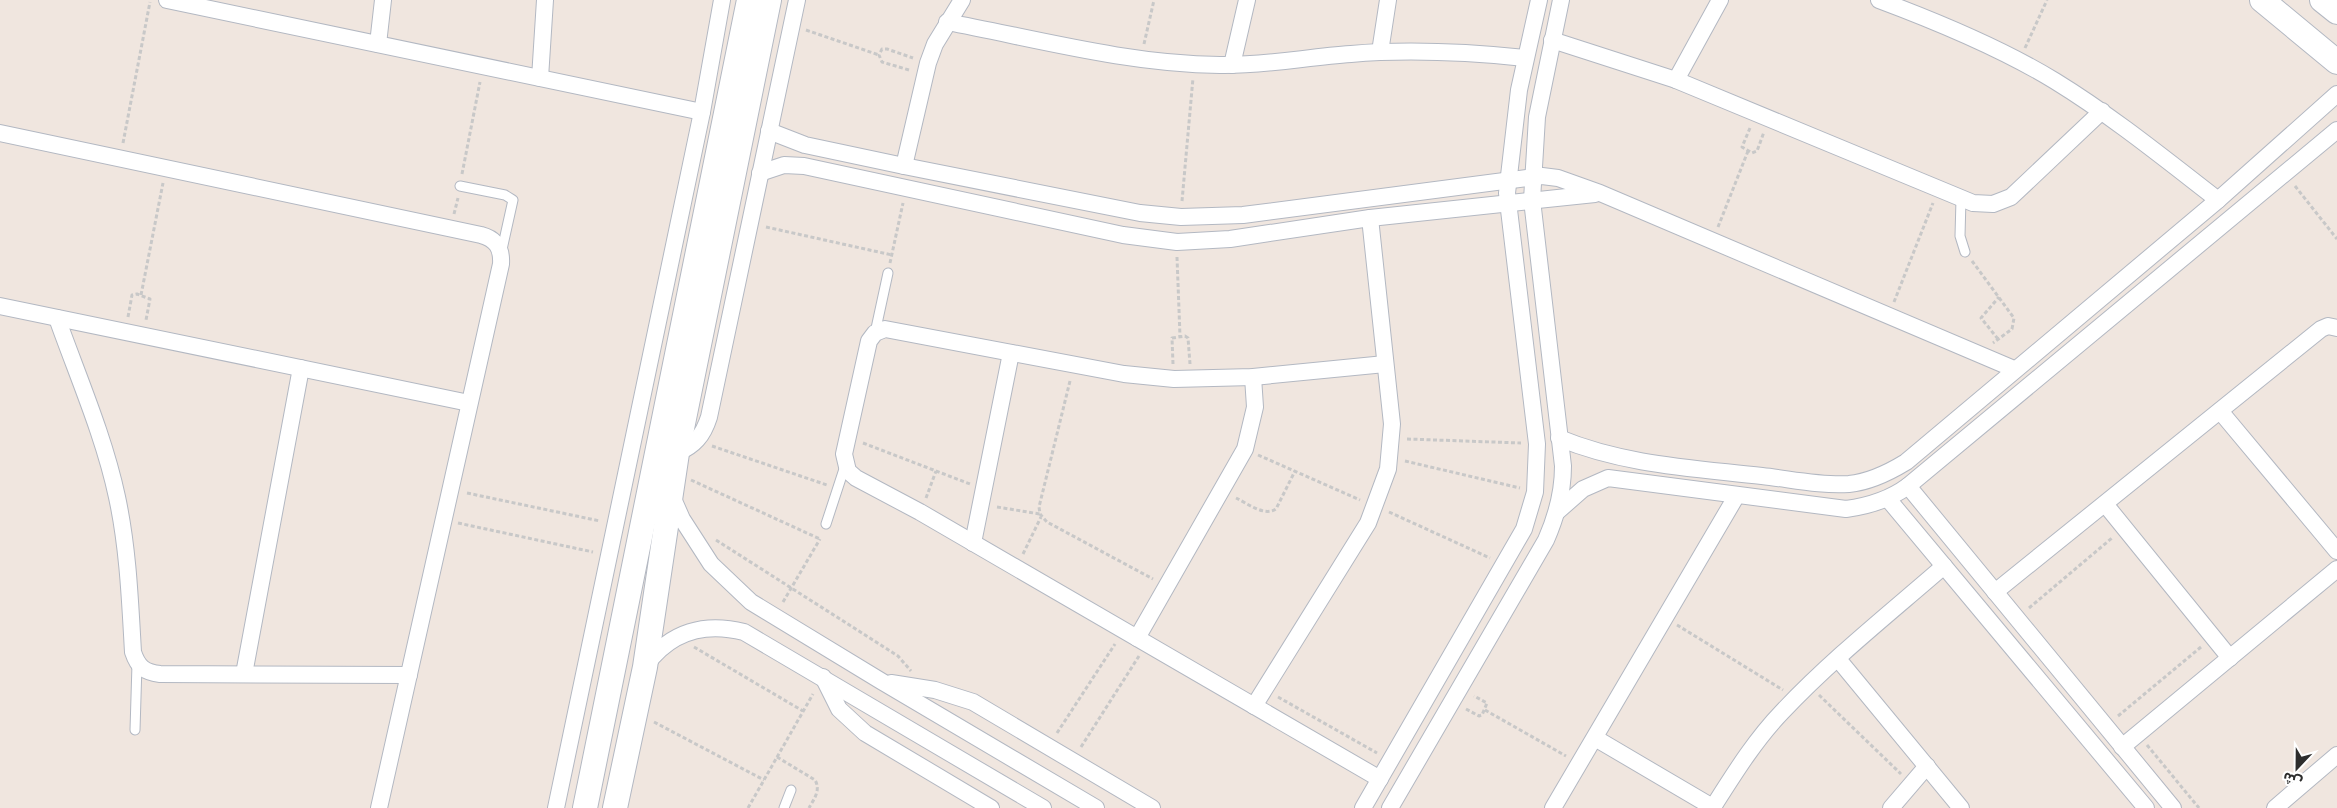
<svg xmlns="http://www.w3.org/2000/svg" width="2337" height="808" font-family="'DM Sans','Noto Sans Arabic',sans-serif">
	<rect width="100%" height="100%" fill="#f0e6df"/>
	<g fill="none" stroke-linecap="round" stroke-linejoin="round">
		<g stroke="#b3b8c2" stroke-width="11">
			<g id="lane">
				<path d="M 460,186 L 505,195 L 513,200 L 501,254"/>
				<path d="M 1961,199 L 1960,236 L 1965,252"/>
				<path d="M 875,333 L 888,273"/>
				<path d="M 826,524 L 845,466"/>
				<path d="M 135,730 L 137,664"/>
				<path d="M 784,808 L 791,790"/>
			</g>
		</g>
		<g stroke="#b3b8c2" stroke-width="18">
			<g id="street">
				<path d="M 167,0 L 702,112"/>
				<path d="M 1879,0 C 1938,22 2001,48 2055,81 C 2112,116 2165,159 2218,200"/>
				<path d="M 947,22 C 1037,39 1128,64 1220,65 C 1264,66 1307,57 1351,54 C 1409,49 1467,52 1525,58"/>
				<path d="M 1552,40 L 1676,80 L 1973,203 L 1993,204 L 2011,197 L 2102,111"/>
				<path d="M 378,44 L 383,0"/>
				<path d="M 1380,52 L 1388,0"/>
				<path d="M 1232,65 L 1247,0"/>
				<path d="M 540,78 L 545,0"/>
				<path d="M 1676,80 L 1720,0"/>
				<path d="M 769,131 L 805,145 L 904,166 L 1140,213 L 1181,217 L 1243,215 L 1542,176 L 1558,178 L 1600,193 L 2014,369"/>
				<path d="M 0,133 L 481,235 C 496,239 502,248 501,264 L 379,808"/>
				<path d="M 904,166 L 928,63 L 935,44 L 962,0"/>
				<path d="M 760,173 L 784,165 L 804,166 L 1123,235 L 1177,242 L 1230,239 L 1370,218 L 1595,194"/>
				<path d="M 0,306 L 469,403"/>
				<path d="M 57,318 C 78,377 104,436 117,497 C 128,548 130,600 133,652 C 138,667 144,672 160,674 L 409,675"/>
				<path d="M 2220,411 L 2337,551"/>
				<path d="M 1559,438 C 1624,465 1693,468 1762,476 C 1790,479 1821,486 1849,484 C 1870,482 1888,473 1906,462 L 2218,200 L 2337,94"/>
				<path d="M 677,453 C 694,446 703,436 709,417 L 797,0"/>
				<path d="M 1908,486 L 2173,808"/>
				<path d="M 671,494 L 682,519 L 711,564 L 751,602 L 881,681 L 1096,808"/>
				<path d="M 1888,499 L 2146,808"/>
				<path d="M 2105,504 L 2230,658"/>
				<path d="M 1558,511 L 1583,489 L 1608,478 L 1846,509 C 1869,506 1889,500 1908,486 L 2337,130"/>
				<path d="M 973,543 L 1011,353"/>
				<path d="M 1995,592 L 2321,329 L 2328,326 L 2337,328"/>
				<path d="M 1137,638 L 1245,449 L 1255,407 L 1253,377"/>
				<path d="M 1838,659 L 1961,808"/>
				<path d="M 646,665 C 671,631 705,622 744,632 L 1043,808"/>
				<path d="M 244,674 L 301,368"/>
				<path d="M 823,677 L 839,709 L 865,733 L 991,808"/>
				<path d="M 891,683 L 935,690 L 973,702 L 1152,808"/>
				<path d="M 1254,706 L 1368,523 L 1388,469 L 1392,424 L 1370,218"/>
				<path d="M 1595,738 L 1714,808"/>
				<path d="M 2122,747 L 2337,569"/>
				<path d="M 1380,779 L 920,512 L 856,478 L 848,471 L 844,454 L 869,341 L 875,333 L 885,329 L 1124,374 L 1174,379 L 1253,377 L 1385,364"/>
				<path d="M 1713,807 C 1734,774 1755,740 1782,712 C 1832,659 1890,613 1944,566"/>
				<path d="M 556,808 L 702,112 L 722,0"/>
				<path d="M 1363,808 L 1524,529 L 1535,492 L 1537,444 L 1507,193 L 1519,90 L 1539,0"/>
				<path d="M 1390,808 L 1546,540 C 1557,515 1563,493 1563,466 L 1532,200 L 1537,117 L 1561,0"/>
				<path d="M 1553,808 L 1737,495"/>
				<path d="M 1891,808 L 1927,766"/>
				<path d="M 2275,808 L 2337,755"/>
			</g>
		</g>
		<g stroke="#b3b8c2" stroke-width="26">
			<g id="secondary">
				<path d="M 2262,0 L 2337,62"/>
				<path d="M 2322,0 L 2337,12"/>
				<path d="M 585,808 L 749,0"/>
				<path d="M 615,808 L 645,667 L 677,453 L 769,0"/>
			</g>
		</g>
		<g stroke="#c8c8c8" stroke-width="3" stroke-dasharray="4 2.5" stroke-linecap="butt">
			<path d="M 806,30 L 879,55"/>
			<path d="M 1144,44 L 1154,0"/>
			<path d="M 2025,48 L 2047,0"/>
			<path d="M 909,70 L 882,62 L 879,55 L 882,49 L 887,49 L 913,58"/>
			<path d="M 1750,128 L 1742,147 L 1752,153 L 1757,151 L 1764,132"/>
			<path d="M 123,143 L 150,2"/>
			<path d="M 462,174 L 480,82"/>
			<path d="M 2295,186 L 2337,239"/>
			<path d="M 1182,201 L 1193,78"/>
			<path d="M 454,214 L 458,198"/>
			<path d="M 766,227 L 892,255"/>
			<path d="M 1718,227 L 1748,151"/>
			<path d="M 1177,257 L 1180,336"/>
			<path d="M 1972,261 L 2014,318 L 2012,329 L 1993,343"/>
			<path d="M 890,263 L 903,203"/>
			<path d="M 141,295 L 163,183"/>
			<path d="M 1894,302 L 1933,203"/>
			<path d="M 128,317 L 132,295 L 137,294 L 150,299 L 146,320"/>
			<path d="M 1998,339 L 1981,318 L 1999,297"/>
			<path d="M 1173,364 L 1172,338 L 1185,336 L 1188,338 L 1190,364"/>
			<path d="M 1070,381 L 1039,507 L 1040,514 L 1047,522 L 1153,579"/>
			<path d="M 1407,439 L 1521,443"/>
			<path d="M 863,443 L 970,484"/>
			<path d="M 712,446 L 827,485"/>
			<path d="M 1258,455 L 1360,500"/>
			<path d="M 1405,461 L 1520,488"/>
			<path d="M 691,480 L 820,539"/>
			<path d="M 467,493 L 600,521"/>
			<path d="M 926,498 L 936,471"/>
			<path d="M 1236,498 C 1247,503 1264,517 1276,509 L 1295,471"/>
			<path d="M 997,507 L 1040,514"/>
			<path d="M 1389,512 L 1490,558"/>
			<path d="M 458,523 L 593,552"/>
			<path d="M 716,540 L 898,656 L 911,671"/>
			<path d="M 1023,554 L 1041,517"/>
			<path d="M 783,602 L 820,539"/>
			<path d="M 2029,608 L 2112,538"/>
			<path d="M 1677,625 L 1783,690"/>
			<path d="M 694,647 L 803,711"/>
			<path d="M 1819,695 L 1901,774"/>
			<path d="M 1278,697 L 1377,753"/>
			<path d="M 1466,709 L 1479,716 L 1482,715 L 1487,703 L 1474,696"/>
			<path d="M 1485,710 L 1566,756"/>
			<path d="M 2118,716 L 2201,647"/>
			<path d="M 654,722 L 764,780"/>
			<path d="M 1057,733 L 1115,644"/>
			<path d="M 2147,745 L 2199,808"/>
			<path d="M 1081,747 L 1139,656"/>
			<path d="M 777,757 L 815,780 C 821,790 814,799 809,808"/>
			<path d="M 748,808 L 813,694"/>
		</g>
		<use href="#lane" stroke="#fff" stroke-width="9"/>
		<use href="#street" stroke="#fff" stroke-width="16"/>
		<use href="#secondary" stroke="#fff" stroke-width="24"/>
	</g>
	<g transform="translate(2297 768) rotate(202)" stroke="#ffffff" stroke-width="4" paint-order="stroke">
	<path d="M0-4L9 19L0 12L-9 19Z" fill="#2d2d2d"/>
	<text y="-8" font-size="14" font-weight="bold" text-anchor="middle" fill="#2d2d2d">ش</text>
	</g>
</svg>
